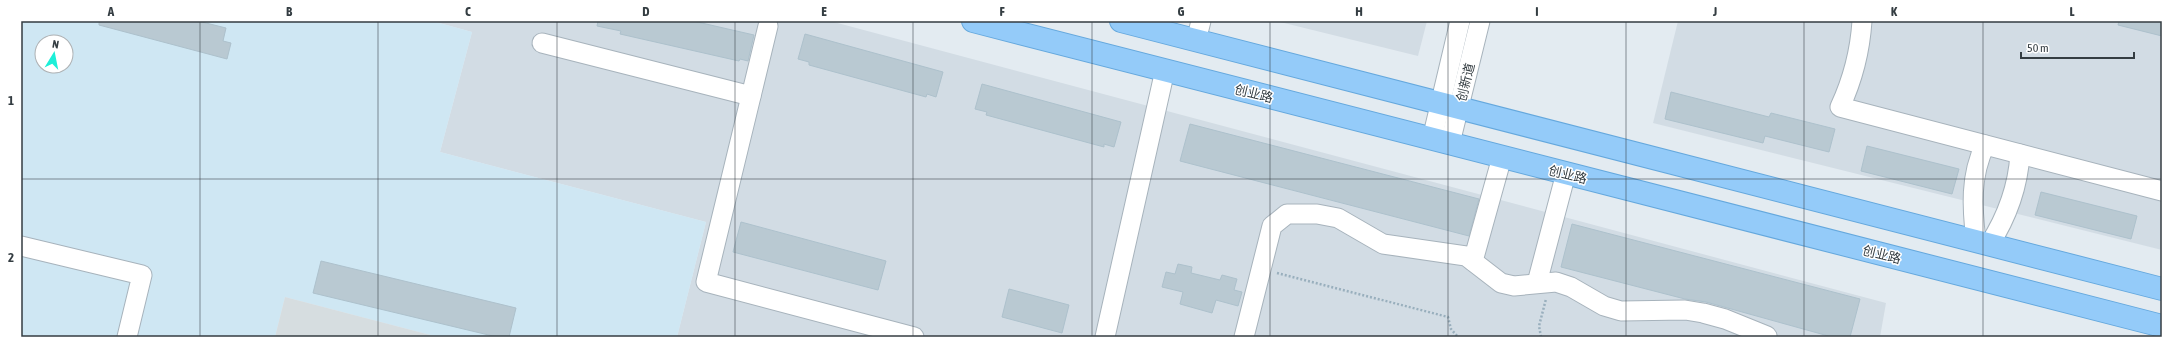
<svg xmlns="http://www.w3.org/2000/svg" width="2183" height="358" font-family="'Asap Condensed','Noto Sans SC',sans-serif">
	<rect width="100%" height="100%" fill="#e3ebf1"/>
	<g fill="#d2dce4">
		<path d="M 432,21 L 830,21 L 1886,303 L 1880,337 L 677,337 L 706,222 L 440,152 L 472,32 Z"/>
		<path d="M 1276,21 L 1427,21 L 1418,56 Z"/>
		<path d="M 1678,21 L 2162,21 L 2162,250 L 1653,123 Z"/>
	</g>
	<path fill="#cfe7f3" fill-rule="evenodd" d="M 21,21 L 432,21 L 472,32 L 440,152 L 706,222 L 677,337 L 438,337 L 285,297 L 275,337 L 21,337 ZM 42,42 L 66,42 L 66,66 L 42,66 Z"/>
	<path fill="#d6dde0" d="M 285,297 L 438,337 L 275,337 Z"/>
	<g fill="#b9c9d2" stroke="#adc1cc">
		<path d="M 99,21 L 198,21 L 226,28 L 223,41 L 231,43 L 227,59 L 99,25 Z"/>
		<path d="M 598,21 L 693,21 L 754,35 L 748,61 L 740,59 L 739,61 L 620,34 L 621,31 L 597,26 Z"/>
		<path d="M 2119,21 L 2162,21 L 2162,36 L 2118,25 Z"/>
		<path d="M 805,34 L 943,72 L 936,97 L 927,94 L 926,97 L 809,65 L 809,62 L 798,59 Z"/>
		<path d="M 982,84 L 1121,122 L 1114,147 L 1104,144 L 1104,147 L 986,115 L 987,112 L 975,109 Z"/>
		<path d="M 1671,92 L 1769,117 L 1771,113 L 1835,129 L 1829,152 L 1765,136 L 1763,143 L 1665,119 Z"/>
		<path d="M 1190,124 L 1479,199 L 1469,236 L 1180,161 Z"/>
		<path d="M 1867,146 L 1959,169 L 1952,194 L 1861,171 Z"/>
		<path d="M 2041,192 L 2137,216 L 2131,239 L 2035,215 Z"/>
		<path d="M 741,222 L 886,261 L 878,290 L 733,252 Z"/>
		<path d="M 1572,224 L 1860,299 L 1850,337 L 1832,337 L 1706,302 L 1685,299 L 1561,267 Z"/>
		<path d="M 321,261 L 516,308 L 509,337 L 497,337 L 313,293 Z"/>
		<path d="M 1178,264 L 1192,267 L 1191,273 L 1220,280 L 1222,275 L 1237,279 L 1234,290 L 1242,292 L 1238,306 L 1216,300 L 1212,313 L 1180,304 L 1183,292 L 1162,287 L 1166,272 L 1175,274 Z"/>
		<path d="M 1009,289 L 1069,305 L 1062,333 L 1002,317 Z"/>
	</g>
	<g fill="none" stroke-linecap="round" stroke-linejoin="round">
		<g stroke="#a7b3bc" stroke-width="21">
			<g id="minor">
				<path d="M 1862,21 C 1860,52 1853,79 1840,107 L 2162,191"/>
				<path d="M 768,26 L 706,282 L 914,337"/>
				<path d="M 1196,41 L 1201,21"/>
				<path d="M 542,43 L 751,96"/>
				<path d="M 1432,139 L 1460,21"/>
				<path d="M 1450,143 L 1480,21"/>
				<path d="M 1976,241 C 1972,208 1970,176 1985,145"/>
				<path d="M 1989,245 C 2007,217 2018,187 2020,154"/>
				<path d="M 21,246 L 142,275 L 127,337"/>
				<path d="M 1473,261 L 1502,157"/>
				<path d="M 1537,283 L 1566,173"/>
				<path d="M 1105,337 L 1165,70"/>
				<path d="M 1244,337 L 1272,226 L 1287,214 L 1317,214 L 1338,218 L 1383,244 L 1466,256 L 1501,283 L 1514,286 L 1556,282 L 1571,287 L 1604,306 L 1621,311 L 1685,310 L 1703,313 L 1725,319 L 1767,336"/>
			</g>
		</g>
		<g stroke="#65a8dd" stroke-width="24">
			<g id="major">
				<path d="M 973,21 L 2162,326"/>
				<path d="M 1121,21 L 2162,289"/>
			</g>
		</g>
		<g stroke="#99afbd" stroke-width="2.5" stroke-dasharray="2 2" stroke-linecap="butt">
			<path d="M 1277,273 L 1448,317 L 1451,329 L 1458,337"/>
			<path d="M 1541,337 L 1539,326 L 1546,299"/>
		</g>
		<use href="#minor" stroke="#fff" stroke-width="19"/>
		<use href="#major" stroke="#94cbf9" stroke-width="22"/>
	</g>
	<path fill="none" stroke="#343d42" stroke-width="1" stroke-opacity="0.55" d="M 200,21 L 200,337M 378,21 L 378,337M 557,21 L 557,337M 735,21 L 735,337M 913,21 L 913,337M 1092,21 L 1092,337M 1270,21 L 1270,337M 1448,21 L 1448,337M 1626,21 L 1626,337M 1804,21 L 1804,337M 1983,21 L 1983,337M 21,179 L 2162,179"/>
	<g text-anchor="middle" stroke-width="3" stroke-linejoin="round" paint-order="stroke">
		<g font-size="13" fill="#343d42" stroke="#fff">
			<text transform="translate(1465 82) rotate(-76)" y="5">创新道</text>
			<text transform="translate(1254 93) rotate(14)" y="5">创业路</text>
			<text transform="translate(1568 174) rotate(14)" y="5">创业路</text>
			<text transform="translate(1882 254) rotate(14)" y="5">创业路</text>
		</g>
	</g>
	<rect width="2183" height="358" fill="none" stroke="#ffffff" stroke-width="44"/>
	<g transform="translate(54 54) rotate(10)"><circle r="19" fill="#ffffff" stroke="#aeb1b3"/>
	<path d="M0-3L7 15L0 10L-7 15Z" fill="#1cefd8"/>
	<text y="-6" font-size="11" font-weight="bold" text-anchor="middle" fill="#343d42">N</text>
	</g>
	<path d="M2021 52v6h113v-6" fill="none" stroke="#343d42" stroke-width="2"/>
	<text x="2027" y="52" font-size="12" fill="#343d42" stroke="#ffffff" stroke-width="3" paint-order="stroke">50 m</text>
	<rect x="22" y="22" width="2139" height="314" fill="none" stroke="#343d42" stroke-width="1.5"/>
	<g font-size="13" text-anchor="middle" font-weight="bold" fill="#343d42">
		<text x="111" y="16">A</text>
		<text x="289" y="16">B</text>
		<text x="468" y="16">C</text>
		<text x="646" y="16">D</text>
		<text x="824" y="16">E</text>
		<text x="1002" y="16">F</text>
		<text x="1181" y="16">G</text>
		<text x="1359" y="16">H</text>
		<text x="1537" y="16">I</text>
		<text x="1715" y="16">J</text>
		<text x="1894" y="16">K</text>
		<text x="2072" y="16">L</text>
		<text x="11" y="105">1</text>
		<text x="11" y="262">2</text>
	</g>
</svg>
